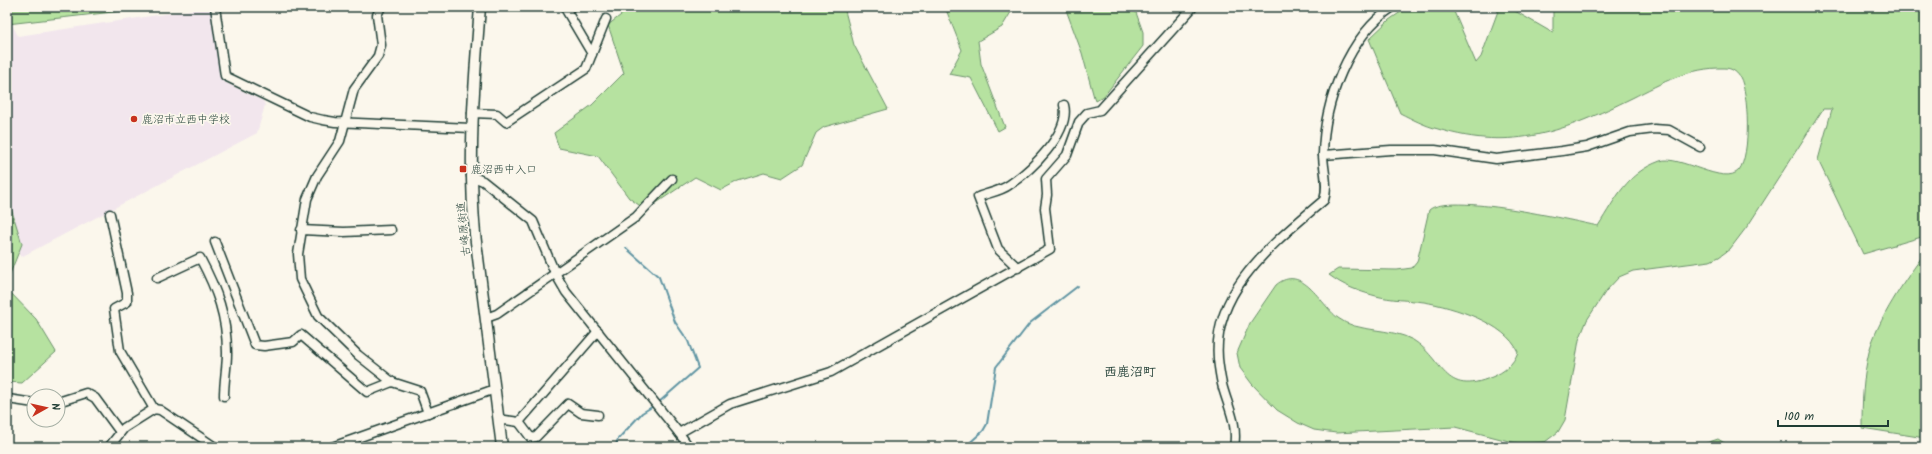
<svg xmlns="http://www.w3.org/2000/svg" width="1932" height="454" font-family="Kalam,'Klee One',sans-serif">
	<rect width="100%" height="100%" fill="#fbf7ec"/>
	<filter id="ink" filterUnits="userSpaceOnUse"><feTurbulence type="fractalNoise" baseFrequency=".025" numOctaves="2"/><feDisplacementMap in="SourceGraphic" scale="8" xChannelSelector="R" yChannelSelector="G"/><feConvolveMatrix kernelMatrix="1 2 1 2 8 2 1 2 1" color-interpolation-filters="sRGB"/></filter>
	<g filter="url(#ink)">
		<path fill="#f2e6ed" d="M 211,7 L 222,81 L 263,101 L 265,105 L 257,133 L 21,257 L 7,221 L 7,15 L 18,36 Z"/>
		<g fill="#b6e2a0" stroke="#6a906a">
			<path d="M 7,7 L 195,7 L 122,11 L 7,24 Z"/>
			<path d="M 642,7 L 844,7 L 854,45 L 888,109 L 824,127 L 816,133 L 802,165 L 782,178 L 764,173 L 738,181 L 721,190 L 695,177 L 646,210 L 629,198 L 598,156 L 559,148 L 554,133 L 592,105 L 624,73 L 608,25 L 625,12 L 644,9 Z"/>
			<path d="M 945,7 L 1014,7 L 1002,27 L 978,41 L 981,64 L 1005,127 L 998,131 L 971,78 L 949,74 L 962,50 Z"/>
			<path d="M 1065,7 L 1134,7 L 1143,32 L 1143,46 L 1104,96 L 1095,101 L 1082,53 Z"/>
			<path d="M 1408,7 L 1452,7 L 1476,63 L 1481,57 L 1498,11 L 1501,7 L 1508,7 L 1553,33 L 1553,7 L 1925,7 L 1925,236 L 1863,254 L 1818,160 L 1832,109 L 1823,109 L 1749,224 L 1730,249 L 1719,257 L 1710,261 L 1633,271 L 1619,277 L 1606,291 L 1587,320 L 1579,340 L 1565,420 L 1558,432 L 1545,442 L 1520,444 L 1455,427 L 1336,433 L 1314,430 L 1298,423 L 1277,410 L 1252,384 L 1240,368 L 1237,353 L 1250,323 L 1276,285 C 1302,263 1320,304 1338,318 C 1357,333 1390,327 1413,340 C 1444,359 1443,398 1492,377 C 1504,372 1513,365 1518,352 C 1506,323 1453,307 1424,302 C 1408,300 1391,300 1376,296 C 1357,291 1344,286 1329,275 L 1338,269 L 1397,270 L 1412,268 L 1417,262 L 1429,210 C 1448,192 1570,220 1598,226 C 1616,198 1627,173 1660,161 C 1679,154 1725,187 1739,170 C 1751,155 1749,93 1740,77 C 1736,71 1731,68 1724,68 C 1690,67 1662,83 1632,98 C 1565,131 1513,152 1438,129 C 1425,126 1412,119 1400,113 L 1369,39 L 1389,20 Z"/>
			<path d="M 7,195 L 22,244 L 7,281 Z"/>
			<path d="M 1925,253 L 1925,438 L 1862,428 C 1862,402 1863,377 1869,352 C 1877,321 1906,278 1925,253 Z"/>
			<path d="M 7,289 L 36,319 L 56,352 L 22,383 L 7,382 Z"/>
			<path d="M 1718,439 L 1731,447 L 1695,447 Z"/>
		</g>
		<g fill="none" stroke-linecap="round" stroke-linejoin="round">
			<g stroke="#6095a3" stroke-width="2">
				<path d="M 626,248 L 659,277 L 675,322 L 688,341 L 698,368 L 658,403"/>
				<path d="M 615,447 L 618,439 L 642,413 L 655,405"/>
				<path d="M 965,447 L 983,431 L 987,424 L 996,367 L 1030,323 L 1078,286"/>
			</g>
			<g stroke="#1f3d34" stroke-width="11">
				<g id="minor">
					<path d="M 215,7 L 225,76 L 310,117 L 323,120 L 335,122 L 471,128"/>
					<path d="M 381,7 L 377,15 L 381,45 L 378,56 L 354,89 L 340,141 L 317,176 L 307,199 L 298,254 L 300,279 L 318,316 L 358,355 L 392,382 L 420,391 L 428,413"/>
					<path d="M 571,7 L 566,10 L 592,54"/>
					<path d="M 472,113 L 497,114 L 506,122 L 586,69 L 606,19"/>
					<path d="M 1323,155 L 1391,150 L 1435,150 L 1496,159 L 1562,151 L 1587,147 L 1630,132 L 1654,129 L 1669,130 L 1700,147"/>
					<path d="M 471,176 L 483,181 L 533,221 L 555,273 L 566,292 L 679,433 L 689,447"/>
					<path d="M 110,214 L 127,293 L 127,302 L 114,309 L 120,351 L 154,409"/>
					<path d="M 301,230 L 344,232 L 391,230"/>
					<path d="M 215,242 L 255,345 L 264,346 L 293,342 L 301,335 L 367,392 L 392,382"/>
					<path d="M 1018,268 L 998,249 L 978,197 C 988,193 1001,191 1009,185 C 1030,171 1071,133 1064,105"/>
					<path d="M 157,278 L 200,258 C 217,290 227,316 227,353 C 227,367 224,381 224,396"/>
					<path d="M 486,318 L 497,314 L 636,217 L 672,179"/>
					<path d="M 8,399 L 34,403"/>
					<path d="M 58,402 L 86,393 L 95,398 L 120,432"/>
					<path d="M 499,422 L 505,420 L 519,422 L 598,331"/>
					<path d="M 519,422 L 531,438 L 536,437 L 568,404 L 581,413 L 598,415"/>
					<path d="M 679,433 L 730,404 L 831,372 L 1050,249 L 1045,208 L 1047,195 L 1046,179 L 1067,155 L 1079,122 L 1087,113 L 1100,110 L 1193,7"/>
					<path d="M 109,447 L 124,428 L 154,409 L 160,410 L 215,447"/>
					<path d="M 332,447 L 495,389"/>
					<path d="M 1234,447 C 1238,425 1229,409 1223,388 C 1221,381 1220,374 1219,367 C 1207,293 1275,242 1324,200 C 1329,185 1323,169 1323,154 C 1324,103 1348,36 1393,7"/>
				</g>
			</g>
			<g stroke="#1f3d34" stroke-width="13">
				<path id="major" d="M 480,7 C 474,83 468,158 475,234 L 502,447"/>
			</g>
			<use href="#minor" stroke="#fbf7ec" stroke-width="8"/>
			<use href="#major" stroke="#fbf7ec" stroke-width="10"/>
		</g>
	</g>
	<g fill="#c8321e" stroke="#fbf7ec" stroke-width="1.5">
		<circle cx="134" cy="119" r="4"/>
		<rect x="459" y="165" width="8" height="8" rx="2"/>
	</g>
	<g text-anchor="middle" stroke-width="3.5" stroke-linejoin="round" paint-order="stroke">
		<g font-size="11" fill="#1f3d34" stroke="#fbf7ec" text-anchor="start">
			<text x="142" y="123">鹿沼市立西中学校</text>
			<text x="471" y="173">鹿沼西中入口</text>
		</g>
		<g font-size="11" fill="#1f3d34" stroke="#fbf7ec">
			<text transform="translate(463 229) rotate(-96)" y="4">古峰原街道</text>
		</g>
		<g font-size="13" font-weight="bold" fill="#1f3d34" stroke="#fbf7ec">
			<text x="1130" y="376">西鹿沼町</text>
		</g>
	</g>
	<rect width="1932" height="454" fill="none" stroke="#fbf7ec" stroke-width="24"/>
	<rect x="12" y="12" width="1908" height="430" fill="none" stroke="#1f3d34" stroke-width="1.5" filter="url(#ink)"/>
	<g transform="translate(46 408) rotate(82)"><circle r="19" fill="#fbf7ec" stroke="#a3ada2"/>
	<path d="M0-3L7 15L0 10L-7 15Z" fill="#c8321e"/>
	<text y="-6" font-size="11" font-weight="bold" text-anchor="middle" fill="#1f3d34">N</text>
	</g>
	<path d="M1778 420v6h110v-6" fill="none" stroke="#1f3d34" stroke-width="2"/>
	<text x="1784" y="420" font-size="12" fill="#1f3d34" stroke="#fbf7ec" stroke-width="3" paint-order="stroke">100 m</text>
</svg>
